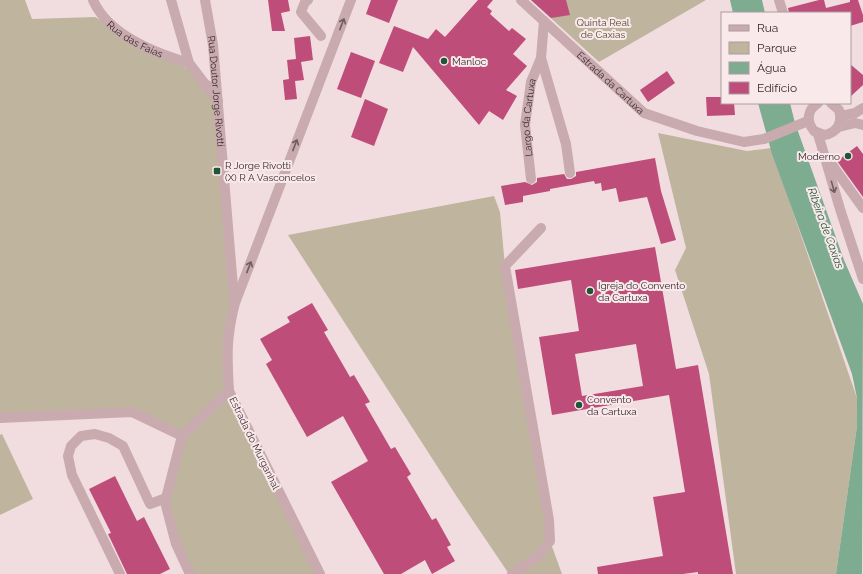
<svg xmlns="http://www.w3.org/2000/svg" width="863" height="574" font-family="Raleway,sans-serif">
	<rect width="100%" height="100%" fill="#f1dddf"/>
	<g fill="#bfb59e">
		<path d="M 0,0 L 25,0 L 32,19 L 95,17 L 217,85 L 235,303 L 229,391 L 318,574 L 190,574 L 165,502 L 182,436 L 132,412 L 0,418 Z"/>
		<path d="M 531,0 L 706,0 L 599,62 Z"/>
		<path d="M 658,133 L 747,151 L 771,148 L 857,398 L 857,426 L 836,574 L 736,574 L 709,374 L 675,270 L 686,248 Z"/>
		<path d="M 494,196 L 500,212 L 505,266 L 550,541 L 562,574 L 509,574 L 457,497 L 288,235 Z"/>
		<path d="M 2,434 L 33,499 L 0,515 L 0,435 Z"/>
	</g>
	<g fill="#7eac90">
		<path d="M 730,0 L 762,0 L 765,13 L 733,13 Z"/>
		<path d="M 758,103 L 790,103 L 795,123 L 844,260 L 863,304 L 862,574 L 836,574 L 857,426 L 857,398 L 852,374 L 772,154 Z"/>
	</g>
	<g fill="#bf4d7a" fill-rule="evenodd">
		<path d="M 268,0 L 288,0 L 290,11 L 281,13 L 285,31 L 272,31 Z"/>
		<path d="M 371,0 L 398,0 L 389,23 L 366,14 Z"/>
		<path d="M 478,0 L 493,0 L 487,7 L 492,11 L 490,14 L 509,31 L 512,28 L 526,39 L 513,54 L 527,66 L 506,90 L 517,96 L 503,120 L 489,111 L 479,125 L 413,47 L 403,72 L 379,63 L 394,26 L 428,39 L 436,29 L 445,37 Z"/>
		<path d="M 531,0 L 566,0 L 570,15 L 551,18 Z"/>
		<path d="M 819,0 L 824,0 L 826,8 L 850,2 L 850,0 L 858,0 L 863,15 L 863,22 L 850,26 L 850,13 L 789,13 L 788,8 Z"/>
		<path d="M 310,36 L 313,60 L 301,62 L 304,80 L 295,81 L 297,99 L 285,100 L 283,80 L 289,79 L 287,60 L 296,59 L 294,38 Z"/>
		<path d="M 351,52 L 375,61 L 361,98 L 337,89 Z"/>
		<path d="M 850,64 L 863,75 L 863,85 L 850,97 Z"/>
		<path d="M 667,71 L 675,83 L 648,102 L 640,90 Z"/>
		<path d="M 706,97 L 722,97 L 722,103 L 734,103 L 735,115 L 707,116 Z"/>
		<path d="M 365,99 L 388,109 L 374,146 L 351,137 Z"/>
		<path d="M 857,146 L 863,154 L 863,197 L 837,161 Z"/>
		<path d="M 655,158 L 661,191 L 676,240 L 661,244 L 647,197 L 619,202 L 616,188 L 602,191 L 601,183 L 595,184 L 594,181 L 550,189 L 550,191 L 523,196 L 523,202 L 505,205 L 501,186 L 525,182 L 532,185 L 537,182 L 537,178 L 564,174 L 567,179 L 571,179 L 576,176 L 576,172 Z"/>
		<path d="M 655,247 L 676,369 L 698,365 L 733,574 L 698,574 L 698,572 L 683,574 L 598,574 L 597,567 L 663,556 L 653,497 L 685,492 L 669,395 L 552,415 L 539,337 L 579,331 L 571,280 L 518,289 L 515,270 ZM 636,344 L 643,386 L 582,396 L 575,354 Z"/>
		<path d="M 312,303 L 328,330 L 324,332 L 350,377 L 354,375 L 370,402 L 365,404 L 391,449 L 395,447 L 411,474 L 407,477 L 432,520 L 436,518 L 451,545 L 447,547 L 455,561 L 432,574 L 425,560 L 401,574 L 384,574 L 331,482 L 368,461 L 343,416 L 307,437 L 266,364 L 272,360 L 260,339 L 290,322 L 287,317 Z"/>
		<path d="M 115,476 L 137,521 L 144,517 L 170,569 L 160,574 L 127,574 L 108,534 L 111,533 L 89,489 Z"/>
	</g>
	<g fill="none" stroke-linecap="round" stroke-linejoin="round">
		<g stroke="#c8aaaf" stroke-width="10">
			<path id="s1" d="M 93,0 C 108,35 155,53 189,63"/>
			<path d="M 171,0 L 189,63 L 218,101"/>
			<path id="s2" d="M 205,0 L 213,45 L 234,299"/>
			<path d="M 308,0 L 305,2 L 301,12 L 321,36"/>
			<path id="s3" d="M 521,0 L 644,113 L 697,131 L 744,142 L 764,139 L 808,121"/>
			<path d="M 779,0 L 783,13"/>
			<path d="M 541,58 L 566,144 L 570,173"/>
			<path d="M 818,103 C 807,110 806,121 814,131 L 824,135 C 837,133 843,123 839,110 L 831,103"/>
			<path d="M 841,116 L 855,113 L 863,108"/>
			<path d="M 839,127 L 855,123 L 863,125"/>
			<path d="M 818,134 L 840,209 L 863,279"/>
			<path d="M 830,162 L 863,208"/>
			<path id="s4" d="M 531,179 L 525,125 L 531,82 L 541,58 L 544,21"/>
			<path d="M 0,418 L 132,412 L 182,436"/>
			<path d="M 120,574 L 72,475 L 68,456 L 71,446 L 81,436 L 95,434 L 109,438 L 123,446 L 150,504 L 166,498"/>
			<path d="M 190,574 L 176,544 L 165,502 L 182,436 L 229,391"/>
			<path d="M 320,574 L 229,391 C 227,357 226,337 235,303 L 351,0"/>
			<path d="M 512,574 L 536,558 L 550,541 L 549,520 L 505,266 L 541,228"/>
		</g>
	</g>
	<defs><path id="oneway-shaft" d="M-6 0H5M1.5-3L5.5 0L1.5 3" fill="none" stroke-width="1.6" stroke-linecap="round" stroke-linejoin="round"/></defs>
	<g stroke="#705d61">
		<use href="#oneway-shaft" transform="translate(342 24) rotate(-69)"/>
		<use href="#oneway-shaft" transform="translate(295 145) rotate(-69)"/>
		<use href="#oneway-shaft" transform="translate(833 187) rotate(74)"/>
		<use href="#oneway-shaft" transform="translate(249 267) rotate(-69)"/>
	</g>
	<g fill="#215537" stroke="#f9e9eb" stroke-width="1.5">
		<circle cx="444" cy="61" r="4"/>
		<circle cx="848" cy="156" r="4"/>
		<rect x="213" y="167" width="8" height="8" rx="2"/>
		<circle cx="590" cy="291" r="4"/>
		<circle cx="579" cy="405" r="4"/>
	</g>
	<g text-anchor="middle" stroke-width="4" stroke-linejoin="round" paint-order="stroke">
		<g font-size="10" fill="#53492e" stroke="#f9e9eb">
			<text x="603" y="26">Quinta Real<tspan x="603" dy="12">de Caxias</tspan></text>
		</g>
		<g font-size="10" fill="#36292d" stroke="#f9e9eb">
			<text dy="4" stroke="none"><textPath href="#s1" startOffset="59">Rua das Faias</textPath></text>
			<text dy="4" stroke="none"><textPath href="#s3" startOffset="122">Estrada da Cartuxa</textPath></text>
			<text dy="4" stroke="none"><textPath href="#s2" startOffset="92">Rua Doutor Jorge Rivotti</textPath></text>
			<text dy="4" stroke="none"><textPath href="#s4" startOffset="62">Largo da Cartuxa</textPath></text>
			<text transform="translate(255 443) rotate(64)" y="4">Estrada do Murganhal</text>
		</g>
		<g font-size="10" fill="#36292d" stroke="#f9e9eb" text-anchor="start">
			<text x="452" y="65">Manloc</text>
			<text x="840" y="160" text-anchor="end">Moderno</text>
			<text x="225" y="169">R Jorge Rivotti<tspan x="225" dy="12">(X) R A Vasconcelos</tspan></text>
			<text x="598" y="289">Igreja do Convento<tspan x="598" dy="12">da Cartuxa</tspan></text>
			<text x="587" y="403">Convento<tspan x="587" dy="12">da Cartuxa</tspan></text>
		</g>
		<g font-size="11" font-style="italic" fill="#215537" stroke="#f9e9eb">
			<text transform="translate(826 228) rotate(70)" y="4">Ribeira de Caxias</text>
		</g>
	</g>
	<rect x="721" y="12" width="130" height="92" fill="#f9e9eb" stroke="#ab9c9f"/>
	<rect x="729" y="25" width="20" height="6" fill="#c8aaaf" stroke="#ab9c9f"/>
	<text x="757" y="32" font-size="12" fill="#36292d">Rua</text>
	<rect x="729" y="42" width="20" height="12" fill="#bfb59e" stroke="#ab9c9f"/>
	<text x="757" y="52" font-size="12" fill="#36292d">Parque</text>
	<rect x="729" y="62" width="20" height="12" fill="#7eac90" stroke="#ab9c9f"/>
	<text x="757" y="72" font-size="12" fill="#36292d">Água</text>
	<rect x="729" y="82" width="20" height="12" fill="#bf4d7a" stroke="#ab9c9f"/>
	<text x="757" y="92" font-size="12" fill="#36292d">Edifício</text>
</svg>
